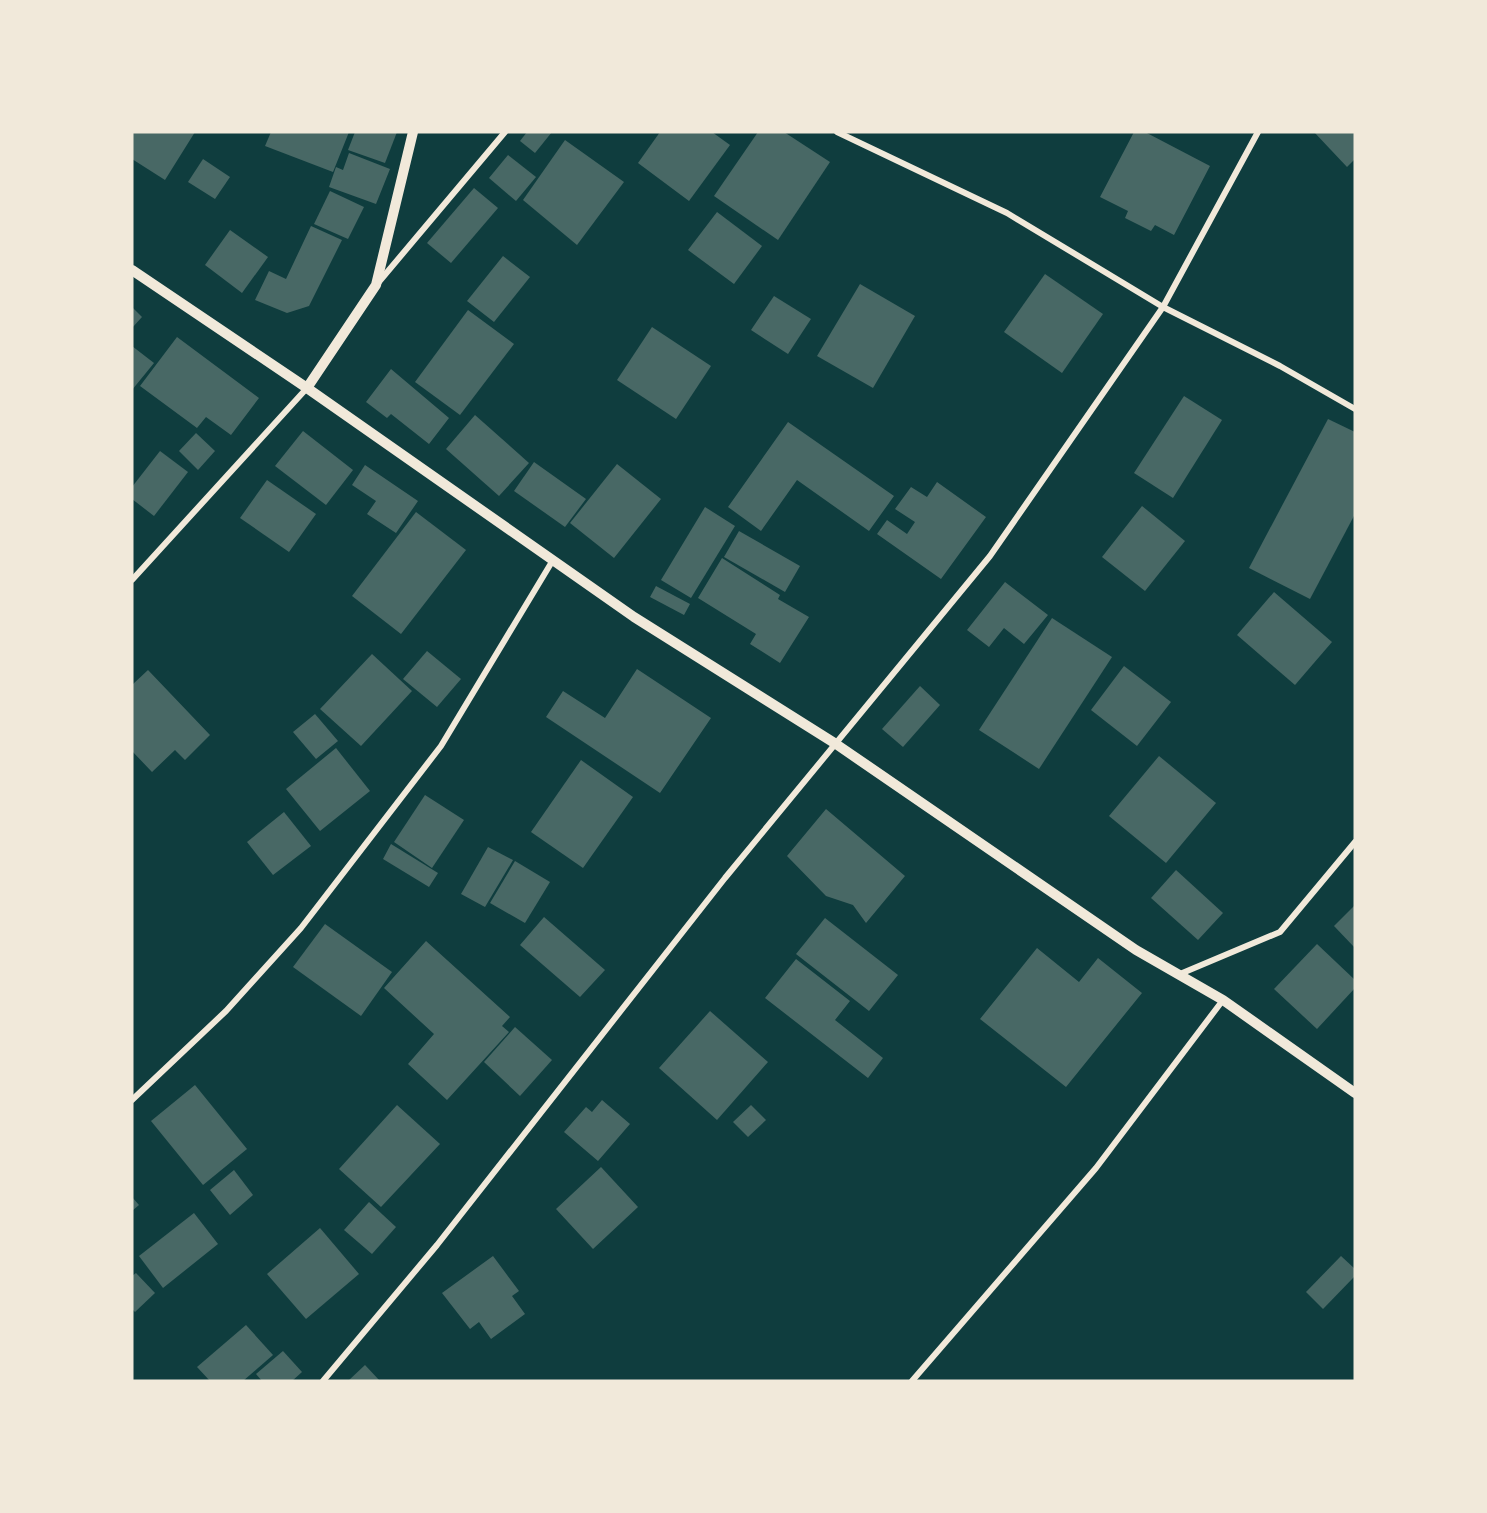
<svg xmlns="http://www.w3.org/2000/svg" width="1487" height="1513" font-family="'Exo 2',sans-serif">
	<rect width="100%" height="100%" fill="#0f3d3e"/>
	<g fill="#486865">
		<path d="M 132,132 L 195,132 L 165,180 L 132,159 Z"/>
		<path d="M 271,132 L 349,132 L 333,172 L 265,146 Z"/>
		<path d="M 355,132 L 397,132 L 385,163 L 348,150 Z"/>
		<path d="M 527,132 L 552,132 L 535,153 L 520,141 Z"/>
		<path d="M 660,132 L 712,132 L 730,145 L 689,201 L 638,163 Z"/>
		<path d="M 758,132 L 784,132 L 830,162 L 778,240 L 714,196 Z"/>
		<path d="M 1134,132 L 1145,132 L 1210,166 L 1174,235 L 1155,225 L 1151,231 L 1125,218 L 1128,211 L 1100,197 Z"/>
		<path d="M 1314,132 L 1355,132 L 1355,159 L 1347,167 Z"/>
		<path d="M 565,140 L 624,182 L 577,245 L 523,200 Z"/>
		<path d="M 349,153 L 390,169 L 376,204 L 329,187 L 336,167 L 343,170 Z"/>
		<path d="M 508,155 L 536,177 L 516,201 L 489,178 Z"/>
		<path d="M 203,159 L 230,177 L 215,199 L 188,182 Z"/>
		<path d="M 474,188 L 498,208 L 451,263 L 427,243 Z"/>
		<path d="M 330,191 L 364,207 L 348,239 L 314,224 Z"/>
		<path d="M 717,212 L 762,246 L 734,284 L 688,250 Z"/>
		<path d="M 311,226 L 342,240 L 309,306 L 287,313 L 255,300 L 269,271 L 286,279 Z"/>
		<path d="M 230,230 L 268,257 L 242,293 L 205,265 Z"/>
		<path d="M 503,256 L 530,277 L 494,322 L 467,301 Z"/>
		<path d="M 1045,274 L 1103,314 L 1062,373 L 1004,332 Z"/>
		<path d="M 860,284 L 915,316 L 873,388 L 817,356 Z"/>
		<path d="M 774,296 L 811,319 L 788,354 L 751,330 Z"/>
		<path d="M 132,307 L 142,317 L 132,328 Z"/>
		<path d="M 468,310 L 514,344 L 460,415 L 415,382 Z"/>
		<path d="M 652,327 L 711,366 L 676,419 L 617,380 Z"/>
		<path d="M 177,337 L 259,398 L 231,435 L 206,417 L 197,428 L 140,386 Z"/>
		<path d="M 132,346 L 154,363 L 132,390 Z"/>
		<path d="M 391,369 L 449,418 L 429,444 L 391,414 L 387,418 L 366,402 Z"/>
		<path d="M 1184,396 L 1222,420 L 1173,498 L 1134,473 Z"/>
		<path d="M 475,415 L 529,463 L 499,496 L 446,449 Z"/>
		<path d="M 1328,419 L 1355,432 L 1355,514 L 1310,599 L 1249,568 Z"/>
		<path d="M 788,422 L 894,496 L 869,531 L 797,480 L 761,531 L 728,507 Z"/>
		<path d="M 303,431 L 353,470 L 326,505 L 275,466 Z"/>
		<path d="M 196,433 L 215,451 L 198,470 L 179,451 Z"/>
		<path d="M 160,451 L 188,472 L 154,516 L 132,499 L 132,487 Z"/>
		<path d="M 534,462 L 586,499 L 565,527 L 514,491 Z"/>
		<path d="M 617,464 L 661,499 L 614,558 L 570,523 Z"/>
		<path d="M 365,465 L 418,501 L 396,533 L 367,514 L 376,501 L 352,485 Z"/>
		<path d="M 267,480 L 316,514 L 289,552 L 240,518 Z"/>
		<path d="M 937,482 L 986,517 L 941,579 L 877,534 L 887,520 L 907,534 L 915,522 L 895,509 L 911,487 L 927,497 Z"/>
		<path d="M 1142,506 L 1185,541 L 1145,591 L 1102,557 Z"/>
		<path d="M 705,507 L 735,526 L 691,598 L 661,580 Z"/>
		<path d="M 416,512 L 466,550 L 401,634 L 352,596 Z"/>
		<path d="M 739,531 L 800,566 L 785,592 L 724,557 Z"/>
		<path d="M 722,558 L 780,595 L 778,599 L 809,617 L 780,663 L 750,644 L 756,634 L 698,598 Z"/>
		<path d="M 1005,582 L 1048,615 L 1024,644 L 1004,628 L 989,647 L 967,630 Z"/>
		<path d="M 656,586 L 690,604 L 684,615 L 650,597 Z"/>
		<path d="M 1274,592 L 1332,642 L 1295,685 L 1237,635 Z"/>
		<path d="M 1052,618 L 1112,657 L 1039,769 L 979,730 Z"/>
		<path d="M 427,651 L 461,679 L 437,707 L 403,679 Z"/>
		<path d="M 372,654 L 412,691 L 361,746 L 320,709 Z"/>
		<path d="M 1124,666 L 1171,702 L 1137,746 L 1091,710 Z"/>
		<path d="M 637,669 L 711,718 L 660,793 L 546,717 L 563,691 L 605,718 Z"/>
		<path d="M 148,670 L 210,735 L 185,760 L 175,750 L 152,772 L 132,751 L 132,685 Z"/>
		<path d="M 920,686 L 940,705 L 903,747 L 882,729 Z"/>
		<path d="M 315,714 L 338,741 L 316,759 L 293,732 Z"/>
		<path d="M 336,748 L 370,791 L 320,831 L 286,789 Z"/>
		<path d="M 1159,756 L 1216,803 L 1166,863 L 1109,816 Z"/>
		<path d="M 581,760 L 633,797 L 583,868 L 531,832 Z"/>
		<path d="M 425,795 L 464,820 L 432,868 L 394,842 Z"/>
		<path d="M 826,809 L 905,876 L 866,923 L 853,905 L 826,896 L 787,856 Z"/>
		<path d="M 284,812 L 311,846 L 273,875 L 247,842 Z"/>
		<path d="M 391,844 L 438,873 L 429,887 L 383,859 Z"/>
		<path d="M 488,847 L 513,860 L 485,907 L 461,894 Z"/>
		<path d="M 515,861 L 550,882 L 525,923 L 490,903 Z"/>
		<path d="M 1176,870 L 1223,913 L 1198,940 L 1151,898 Z"/>
		<path d="M 1355,905 L 1355,948 L 1334,926 Z"/>
		<path d="M 544,917 L 605,970 L 580,997 L 520,945 Z"/>
		<path d="M 825,918 L 898,975 L 869,1011 L 796,954 Z"/>
		<path d="M 325,924 L 392,972 L 361,1016 L 293,967 Z"/>
		<path d="M 426,941 L 510,1017 L 502,1026 L 509,1032 L 447,1100 L 408,1064 L 434,1034 L 384,988 Z"/>
		<path d="M 1317,944 L 1355,980 L 1355,988 L 1317,1029 L 1274,989 Z"/>
		<path d="M 1037,948 L 1079,982 L 1098,958 L 1142,993 L 1066,1087 L 980,1019 Z"/>
		<path d="M 796,959 L 850,1001 L 835,1020 L 883,1058 L 868,1078 L 765,998 Z"/>
		<path d="M 710,1011 L 768,1062 L 717,1120 L 659,1068 Z"/>
		<path d="M 515,1027 L 552,1060 L 520,1096 L 484,1062 Z"/>
		<path d="M 195,1085 L 247,1149 L 203,1185 L 151,1121 Z"/>
		<path d="M 602,1100 L 630,1124 L 598,1161 L 564,1132 L 586,1107 L 592,1112 Z"/>
		<path d="M 397,1105 L 440,1144 L 381,1207 L 339,1169 Z"/>
		<path d="M 751,1105 L 766,1120 L 748,1137 L 733,1122 Z"/>
		<path d="M 601,1167 L 638,1207 L 593,1249 L 556,1209 Z"/>
		<path d="M 234,1170 L 253,1195 L 230,1215 L 210,1190 Z"/>
		<path d="M 132,1197 L 139,1205 L 132,1211 Z"/>
		<path d="M 369,1202 L 396,1227 L 372,1254 L 344,1230 Z"/>
		<path d="M 194,1213 L 218,1244 L 163,1288 L 139,1256 Z"/>
		<path d="M 320,1228 L 359,1274 L 306,1319 L 267,1274 Z"/>
		<path d="M 493,1256 L 519,1291 L 512,1296 L 525,1314 L 491,1339 L 479,1322 L 470,1329 L 442,1293 Z"/>
		<path d="M 1341,1256 L 1355,1269 L 1355,1276 L 1323,1309 L 1306,1292 Z"/>
		<path d="M 136,1273 L 155,1293 L 135,1312 L 132,1309 L 132,1276 Z"/>
		<path d="M 246,1325 L 273,1355 L 243,1381 L 210,1381 L 197,1367 Z"/>
		<path d="M 283,1351 L 302,1372 L 292,1381 L 262,1381 L 256,1374 Z"/>
		<path d="M 365,1365 L 380,1381 L 348,1381 Z"/>
	</g>
	<g fill="none" stroke-linecap="round" stroke-linejoin="round">
		<g stroke="#f1e9da" stroke-width="6">
			<path d="M 837,132 L 1007,213 L 1163,307 L 1280,366 L 1355,409"/>
			<path d="M 378,283 L 505,132"/>
			<path d="M 132,580 L 307,388"/>
			<path d="M 1180,974 L 1280,932 L 1355,842"/>
			<path d="M 132,1100 L 226,1011 L 301,928 L 441,746 L 553,560"/>
			<path d="M 323,1381 L 437,1245 L 725,878 L 990,556 L 1163,307 L 1258,132"/>
			<path d="M 912,1381 L 1096,1168 L 1223,1000"/>
		</g>
		<g stroke="#f1e9da" stroke-width="10">
			<path d="M 132,270 L 307,388 L 634,617 L 836,744 L 1136,950 L 1223,1000 L 1355,1093"/>
			<path d="M 307,388 L 376,285 L 413,132"/>
		</g>
	</g>
	<rect width="1487" height="1513" fill="none" stroke="#f1e9da" stroke-width="267"/>
</svg>
